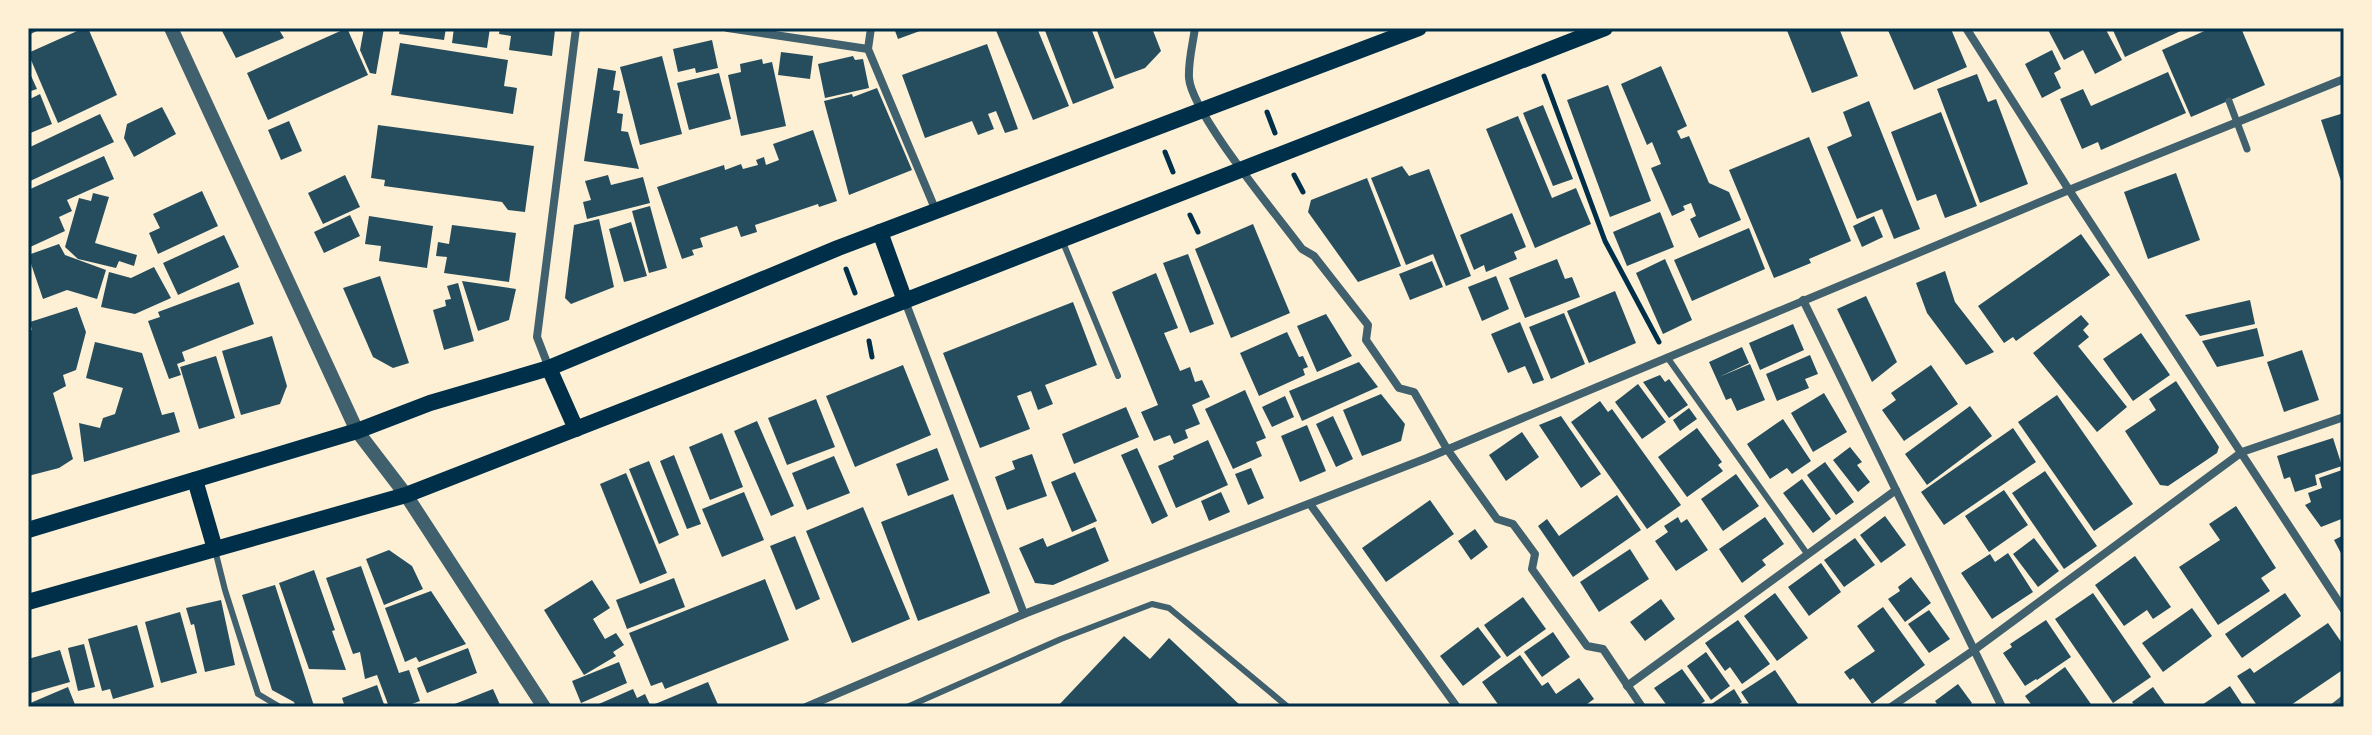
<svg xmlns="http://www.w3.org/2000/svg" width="2372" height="735" font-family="Arial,sans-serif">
	<rect width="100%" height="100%" fill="#fdf0d5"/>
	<g fill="#264d5e">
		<path d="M 84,28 L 88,28 L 117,95 L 58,123 L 28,53 Z"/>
		<path d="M 278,28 L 284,38 L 236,58 L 221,29 Z"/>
		<path d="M 347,28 L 368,75 L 268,120 L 247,73 Z"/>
		<path d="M 364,28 L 384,28 L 376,74 L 370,73 L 360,50 Z"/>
		<path d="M 400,28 L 446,28 L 444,40 L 399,34 Z"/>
		<path d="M 454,28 L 490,28 L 487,48 L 452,43 Z"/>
		<path d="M 500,28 L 553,28 L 555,30 L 552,56 L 509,50 L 511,36 L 499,34 Z"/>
		<path d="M 894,28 L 928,28 L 898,39 Z"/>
		<path d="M 995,28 L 1037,28 L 1069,106 L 1033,120 Z"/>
		<path d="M 1044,28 L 1091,28 L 1114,88 L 1073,104 Z"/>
		<path d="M 1096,28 L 1152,28 L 1161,51 L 1145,68 L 1115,79 Z"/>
		<path d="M 1786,28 L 1839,28 L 1858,76 L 1812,93 Z"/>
		<path d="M 1887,28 L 1951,29 L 1967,67 L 1914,90 Z"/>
		<path d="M 2047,28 L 2105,28 L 2122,60 L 2095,74 L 2083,50 L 2064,60 Z"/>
		<path d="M 2112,28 L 2187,28 L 2125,57 Z"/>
		<path d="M 2211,28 L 2241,28 L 2265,85 L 2191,117 L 2162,50 Z"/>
		<path d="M 712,40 L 718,68 L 696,73 L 695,68 L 678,72 L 673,49 Z"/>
		<path d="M 400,43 L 508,60 L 504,86 L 517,88 L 513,114 L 391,95 Z"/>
		<path d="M 987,44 L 1018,129 L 1005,133 L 996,111 L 988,114 L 994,129 L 978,135 L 972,121 L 925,138 L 902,75 Z"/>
		<path d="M 2052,50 L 2061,69 L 2054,73 L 2061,88 L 2042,98 L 2025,64 Z"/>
		<path d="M 781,52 L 813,56 L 810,79 L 778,75 Z"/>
		<path d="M 662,56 L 682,134 L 640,145 L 620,67 Z"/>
		<path d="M 853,56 L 855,60 L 863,59 L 869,88 L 825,98 L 818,64 Z"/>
		<path d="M 762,59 L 763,64 L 772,62 L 786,126 L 741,136 L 728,75 L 741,72 L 740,64 Z"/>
		<path d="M 1661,66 L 1687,126 L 1677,131 L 1681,139 L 1689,136 L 1709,183 L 1729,192 L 1741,220 L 1699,238 L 1690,219 L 1696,216 L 1691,203 L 1683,206 L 1685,210 L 1672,216 L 1651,168 L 1661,164 L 1652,142 L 1647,145 L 1621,84 Z"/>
		<path d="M 598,68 L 616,71 L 613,90 L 620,91 L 617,113 L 623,114 L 621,131 L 628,132 L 639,169 L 584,161 Z"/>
		<path d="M 28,69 L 37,89 L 28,92 Z"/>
		<path d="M 2168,72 L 2186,113 L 2101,150 L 2098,142 L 2082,149 L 2060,99 L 2083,89 L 2091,106 Z"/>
		<path d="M 719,73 L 731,119 L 689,130 L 677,83 Z"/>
		<path d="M 1977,74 L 1988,102 L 1996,99 L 2028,184 L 1980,203 L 1937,89 Z"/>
		<path d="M 1608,85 L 1651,201 L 1610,217 L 1567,100 Z"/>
		<path d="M 877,88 L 912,170 L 849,195 L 824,101 L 852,94 L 853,97 Z"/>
		<path d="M 40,94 L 52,124 L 28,134 L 28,100 Z"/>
		<path d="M 1869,101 L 1920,229 L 1894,239 L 1882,209 L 1857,219 L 1827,147 L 1852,136 L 1843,112 Z"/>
		<path d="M 1543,105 L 1573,179 L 1553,186 L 1523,113 Z"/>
		<path d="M 162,107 L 176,134 L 134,157 L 124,138 L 127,124 Z"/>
		<path d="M 1941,112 L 1977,206 L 1945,218 L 1936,194 L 1917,201 L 1891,132 Z"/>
		<path d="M 2344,113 L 2344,187 L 2343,187 L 2321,120 Z"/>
		<path d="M 100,114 L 114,142 L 28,182 L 28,148 Z"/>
		<path d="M 1518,116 L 1552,198 L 1576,188 L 1591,224 L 1535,248 L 1486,129 Z"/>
		<path d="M 289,121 L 302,151 L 281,160 L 268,130 Z"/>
		<path d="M 378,125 L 534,146 L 525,212 L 508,210 L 502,202 L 384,186 L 385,180 L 371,178 Z"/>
		<path d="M 813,130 L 837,201 L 819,207 L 818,204 L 755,225 L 757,232 L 741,237 L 737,226 L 700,238 L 703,247 L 692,250 L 694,255 L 682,259 L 657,187 L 724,165 L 725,170 L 741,164 L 743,169 L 758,165 L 756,160 L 764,157 L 766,165 L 779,160 L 773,144 Z"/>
		<path d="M 1809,137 L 1851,241 L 1809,259 L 1811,263 L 1774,278 L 1729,170 Z"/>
		<path d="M 104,156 L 114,179 L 67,200 L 72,211 L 59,217 L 65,231 L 28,248 L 28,190 Z"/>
		<path d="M 1402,166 L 1409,176 L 1429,169 L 1471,276 L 1446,286 L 1433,254 L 1406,265 L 1371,178 Z"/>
		<path d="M 2176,173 L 2200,240 L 2148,259 L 2124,192 Z"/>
		<path d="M 345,175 L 360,207 L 323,224 L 308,193 Z"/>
		<path d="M 608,175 L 611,185 L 643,177 L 650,203 L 587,219 L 583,202 L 591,200 L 585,181 Z"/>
		<path d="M 1367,178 L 1401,266 L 1358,282 L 1308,212 L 1311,200 Z"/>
		<path d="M 202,191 L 218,226 L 158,254 L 149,233 L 160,228 L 153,214 Z"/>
		<path d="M 93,193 L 109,197 L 95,243 L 137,255 L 134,266 L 119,261 L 116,268 L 91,262 L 78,259 L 65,247 L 79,198 L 91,201 Z"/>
		<path d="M 650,206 L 667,268 L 649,273 L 632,211 Z"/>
		<path d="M 1660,212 L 1674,247 L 1627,266 L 1613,232 Z"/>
		<path d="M 1512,213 L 1526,247 L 1514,252 L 1517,259 L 1486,272 L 1484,265 L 1474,270 L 1460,235 Z"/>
		<path d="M 350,215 L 360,236 L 324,253 L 314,232 Z"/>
		<path d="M 369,216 L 433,226 L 427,268 L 379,261 L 381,246 L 365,244 Z"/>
		<path d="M 1874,216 L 1883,237 L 1862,247 L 1853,226 Z"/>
		<path d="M 599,219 L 614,287 L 571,304 L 565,298 L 574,225 Z"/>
		<path d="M 631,222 L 647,276 L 624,282 L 609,229 Z"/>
		<path d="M 1253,224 L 1290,313 L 1231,338 L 1195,249 Z"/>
		<path d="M 452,225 L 516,233 L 509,282 L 444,273 L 447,257 L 436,256 L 438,242 L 449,244 Z"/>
		<path d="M 1749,228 L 1765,269 L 1692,301 L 1674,260 Z"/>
		<path d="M 2081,234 L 2110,275 L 2016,341 L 2013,337 L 2004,343 L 1978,306 Z"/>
		<path d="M 224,235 L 239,267 L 178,295 L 163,263 Z"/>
		<path d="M 59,244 L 65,255 L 106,270 L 97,299 L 67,290 L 43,299 L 28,255 Z"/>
		<path d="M 1188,254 L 1214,324 L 1190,333 L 1163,263 Z"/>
		<path d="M 1557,259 L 1565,279 L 1572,277 L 1580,297 L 1525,318 L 1509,278 Z"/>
		<path d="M 1665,259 L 1692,320 L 1663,334 L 1636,273 Z"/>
		<path d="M 1432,261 L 1443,287 L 1410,300 L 1399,274 Z"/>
		<path d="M 154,267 L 171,298 L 135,314 L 101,307 L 109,272 L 131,278 Z"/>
		<path d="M 1945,271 L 1955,302 L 1994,352 L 1966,365 L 1927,313 L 1916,283 Z"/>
		<path d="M 1156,273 L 1178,328 L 1164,333 L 1180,371 L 1190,367 L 1195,382 L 1202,380 L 1210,397 L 1192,405 L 1200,424 L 1185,430 L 1188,438 L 1174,444 L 1170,435 L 1154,441 L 1141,412 L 1158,405 L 1112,292 Z"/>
		<path d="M 380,276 L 409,363 L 393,368 L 373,357 L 343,288 Z"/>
		<path d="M 1496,276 L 1509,309 L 1482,321 L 1468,287 Z"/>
		<path d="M 462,281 L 516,289 L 509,320 L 478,331 Z"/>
		<path d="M 239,282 L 254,324 L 182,352 L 185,361 L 177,364 L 181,375 L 169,379 L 148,321 L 160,317 L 158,312 Z"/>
		<path d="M 458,283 L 474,341 L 444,350 L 433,310 L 446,306 L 445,300 L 451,299 L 447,286 Z"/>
		<path d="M 1615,291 L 1636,343 L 1589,363 L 1567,311 Z"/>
		<path d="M 1866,296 L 1897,362 L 1872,382 L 1837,309 Z"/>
		<path d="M 2250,300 L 2255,324 L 2200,336 L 2185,315 Z"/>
		<path d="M 1073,302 L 1097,365 L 1045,385 L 1053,404 L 1038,410 L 1031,391 L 1017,396 L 1030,429 L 980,448 L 943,353 Z"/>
		<path d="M 77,307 L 86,332 L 76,370 L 63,375 L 66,386 L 53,393 L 73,459 L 59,468 L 28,476 L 28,331 L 32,330 L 30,322 Z"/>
		<path d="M 1564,313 L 1585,364 L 1551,379 L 1529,327 Z"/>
		<path d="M 1326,314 L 1352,356 L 1317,372 L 1297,326 Z"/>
		<path d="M 2081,315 L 2089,324 L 2083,330 L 2089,337 L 2078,346 L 2127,407 L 2097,432 L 2033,353 Z"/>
		<path d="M 1520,322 L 1544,380 L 1533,384 L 1525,366 L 1508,373 L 1491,334 Z"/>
		<path d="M 1793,324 L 1804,350 L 1760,370 L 1749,343 Z"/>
		<path d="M 2257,328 L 2264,356 L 2217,367 L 2202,341 Z"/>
		<path d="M 1287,332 L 1299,357 L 1303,356 L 1308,367 L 1303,369 L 1305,375 L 1259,396 L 1240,353 Z"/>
		<path d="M 2141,333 L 2170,375 L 2133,401 L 2103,359 Z"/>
		<path d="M 272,336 L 287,386 L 280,404 L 241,415 L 222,351 Z"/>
		<path d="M 95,342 L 142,353 L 162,415 L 174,412 L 180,432 L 84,462 L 79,423 L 100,428 L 103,418 L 115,414 L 123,388 L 86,378 Z"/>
		<path d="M 1742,347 L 1749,363 L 1719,377 L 1750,364 L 1765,400 L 1737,411 L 1731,398 L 1726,400 L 1709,362 Z"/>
		<path d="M 2302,350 L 2319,400 L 2284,412 L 2267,362 Z"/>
		<path d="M 1810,355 L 1818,374 L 1805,379 L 1809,388 L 1777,401 L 1766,374 Z"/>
		<path d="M 216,356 L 235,418 L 199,429 L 180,367 Z"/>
		<path d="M 1359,362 L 1378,387 L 1302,421 L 1289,391 Z"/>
		<path d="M 903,365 L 931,435 L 855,467 L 826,396 Z"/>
		<path d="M 1931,365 L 1958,404 L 1904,441 L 1882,410 L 1896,400 L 1891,393 Z"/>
		<path d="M 1660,375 L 1665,382 L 1669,379 L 1688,405 L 1669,418 L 1643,382 Z"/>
		<path d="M 2176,381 L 2219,447 L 2217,453 L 2168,486 L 2160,485 L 2125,431 L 2156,410 L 2149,399 Z"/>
		<path d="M 1638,384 L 1666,422 L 1642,439 L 1615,402 Z"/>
		<path d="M 1245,390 L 1266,438 L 1256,442 L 1262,456 L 1233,469 L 1205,409 Z"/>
		<path d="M 1824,393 L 1847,432 L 1813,452 L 1791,413 Z"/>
		<path d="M 1381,394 L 1405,424 L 1401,441 L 1362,456 L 1343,410 Z"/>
		<path d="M 2057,395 L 2133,504 L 2094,531 L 2018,422 Z"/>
		<path d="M 1285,396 L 1294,417 L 1272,427 L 1262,407 Z"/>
		<path d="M 816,399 L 835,447 L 787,465 L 768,418 Z"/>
		<path d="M 1600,401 L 1608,412 L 1612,409 L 1681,505 L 1647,529 L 1571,422 Z"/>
		<path d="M 1970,406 L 1992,436 L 1927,485 L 1905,454 Z"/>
		<path d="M 1126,407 L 1139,437 L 1074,464 L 1062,434 Z"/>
		<path d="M 1689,408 L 1697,419 L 1680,431 L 1673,420 Z"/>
		<path d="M 1333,416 L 1353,459 L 1336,467 L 1316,424 Z"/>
		<path d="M 1561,416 L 1601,474 L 1581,488 L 1539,425 Z"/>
		<path d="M 1783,419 L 1811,461 L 1792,474 L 1787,468 L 1770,479 L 1747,444 Z"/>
		<path d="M 757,421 L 794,506 L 771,516 L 734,431 Z"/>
		<path d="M 1307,425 L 1326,471 L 1300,482 L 1281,436 Z"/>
		<path d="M 1697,428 L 1722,462 L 1718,465 L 1723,471 L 1687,497 L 1658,457 Z"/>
		<path d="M 2013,428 L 2036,462 L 1944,525 L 1921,492 Z"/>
		<path d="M 1522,432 L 1539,457 L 1506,481 L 1489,455 Z"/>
		<path d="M 722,433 L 743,487 L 710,500 L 689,447 Z"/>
		<path d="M 2333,438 L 2342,466 L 2315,475 L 2317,485 L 2295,492 L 2290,477 L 2284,479 L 2277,456 Z"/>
		<path d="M 1208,440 L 1228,485 L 1176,508 L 1158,466 L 1174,459 L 1173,456 Z"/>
		<path d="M 1850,447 L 1862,462 L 1857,465 L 1870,482 L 1858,492 L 1833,460 Z"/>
		<path d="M 937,448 L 949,480 L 908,496 L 896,464 Z"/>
		<path d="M 1137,448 L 1168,516 L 1152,524 L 1121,455 Z"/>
		<path d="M 1032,454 L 1047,496 L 1007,510 L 995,477 L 1015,469 L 1012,461 Z"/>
		<path d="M 674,455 L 701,524 L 687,529 L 660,461 Z"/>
		<path d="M 834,456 L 850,493 L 807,510 L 792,473 Z"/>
		<path d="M 649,461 L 679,535 L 659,544 L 629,469 Z"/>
		<path d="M 1825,462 L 1854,502 L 1836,515 L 1807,475 Z"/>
		<path d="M 1251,468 L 1264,498 L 1248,505 L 1235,474 Z"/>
		<path d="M 2342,470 L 2344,518 L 2321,527 L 2305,505 L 2311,502 L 2308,493 L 2322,488 L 2319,478 Z"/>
		<path d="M 2045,471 L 2097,546 L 2064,569 L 2012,493 Z"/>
		<path d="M 1075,472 L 1097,521 L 1072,532 L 1051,482 Z"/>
		<path d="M 626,473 L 667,573 L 640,584 L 600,484 Z"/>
		<path d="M 1736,474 L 1759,506 L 1723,531 L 1701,499 Z"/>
		<path d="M 1802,479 L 1831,519 L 1813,533 L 1783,493 Z"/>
		<path d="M 2004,490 L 2028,525 L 1989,552 L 1965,516 Z"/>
		<path d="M 744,492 L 764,540 L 722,557 L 702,509 Z"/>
		<path d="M 1221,492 L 1230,512 L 1209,521 L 1201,501 Z"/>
		<path d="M 953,494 L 990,593 L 918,621 L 881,522 Z"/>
		<path d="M 1617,495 L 1641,530 L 1573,577 L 1538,526 L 1547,519 L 1559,536 Z"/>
		<path d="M 1430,500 L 1454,534 L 1386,582 L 1362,548 Z"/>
		<path d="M 2236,506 L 2276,568 L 2261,578 L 2270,591 L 2218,625 L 2179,567 L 2220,540 L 2209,524 Z"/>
		<path d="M 863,507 L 910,619 L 852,643 L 806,531 Z"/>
		<path d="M 1885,516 L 1906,545 L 1881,563 L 1860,535 Z"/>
		<path d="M 1678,517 L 1681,523 L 1687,519 L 1708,550 L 1676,571 L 1655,541 L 1668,532 L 1664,526 Z"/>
		<path d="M 1765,517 L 1784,544 L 1762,560 L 1766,565 L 1742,583 L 1719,549 Z"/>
		<path d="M 1095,527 L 1109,561 L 1053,585 L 1035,583 L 1019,548 L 1043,538 L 1047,547 Z"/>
		<path d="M 1475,529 L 1488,547 L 1471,560 L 1458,541 Z"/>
		<path d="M 2344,535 L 2344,559 L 2334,540 Z"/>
		<path d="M 795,536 L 820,599 L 796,610 L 770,546 Z"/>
		<path d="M 1855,538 L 1875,565 L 1844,587 L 1824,560 Z"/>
		<path d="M 2034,538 L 2059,571 L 2038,587 L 2013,554 Z"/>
		<path d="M 1630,549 L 1649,579 L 1599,612 L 1580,582 Z"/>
		<path d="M 389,550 L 412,566 L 423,589 L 384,605 L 366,559 Z"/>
		<path d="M 2008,553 L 2033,592 L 1992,619 L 1961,573 L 1990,554 L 1995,562 Z"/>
		<path d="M 2135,556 L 2171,607 L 2153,619 L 2147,610 L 2124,626 L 2095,585 Z"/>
		<path d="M 1821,563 L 1841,592 L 1809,616 L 1788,587 Z"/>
		<path d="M 361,566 L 399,673 L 409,670 L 420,701 L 404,707 L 399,707 L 398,704 L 389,707 L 377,675 L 365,679 L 360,652 L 353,654 L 326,578 Z"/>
		<path d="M 314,570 L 335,630 L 332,631 L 346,670 L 309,669 L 279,583 Z"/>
		<path d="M 1911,577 L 1931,603 L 1905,622 L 1888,599 L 1900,591 L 1898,587 Z"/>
		<path d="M 674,578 L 685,607 L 627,629 L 616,600 Z"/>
		<path d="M 765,579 L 789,640 L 665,689 L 662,682 L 651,686 L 629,633 Z"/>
		<path d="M 592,580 L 610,608 L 593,619 L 605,639 L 616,633 L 624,645 L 613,652 L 616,656 L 584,675 L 544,610 Z"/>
		<path d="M 275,585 L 314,706 L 312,707 L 296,707 L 294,702 L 272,690 L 242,595 Z"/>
		<path d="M 431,591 L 466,644 L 419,662 L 416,657 L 405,662 L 385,608 Z"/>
		<path d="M 1775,593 L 1808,638 L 1777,661 L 1744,616 Z"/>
		<path d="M 2093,593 L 2151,677 L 2113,703 L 2055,619 Z"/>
		<path d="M 2285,593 L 2301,616 L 2242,658 L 2225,634 Z"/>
		<path d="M 1523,597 L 1546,629 L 1507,657 L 1484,625 Z"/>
		<path d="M 1661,599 L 1675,619 L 1645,641 L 1630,622 Z"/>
		<path d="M 221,600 L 235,665 L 205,672 L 194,624 L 191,625 L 186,608 Z"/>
		<path d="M 1883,607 L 1925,665 L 1872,704 L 1853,678 L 1850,680 L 1844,672 L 1875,651 L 1857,626 Z"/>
		<path d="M 2192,608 L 2212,636 L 2163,672 L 2142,643 Z"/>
		<path d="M 1929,610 L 1950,639 L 1929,653 L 1908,624 Z"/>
		<path d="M 180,612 L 197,673 L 161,683 L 145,622 Z"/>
		<path d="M 1738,620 L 1770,664 L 1742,684 L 1730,667 L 1725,671 L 1705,643 Z"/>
		<path d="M 2046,620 L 2071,657 L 2037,680 L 2036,679 L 2025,686 L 2003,653 L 2012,647 L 2010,644 Z"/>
		<path d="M 2328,623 L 2344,646 L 2344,669 L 2288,707 L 2258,707 L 2237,676 L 2250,668 L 2254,673 Z"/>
		<path d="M 137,625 L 154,687 L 113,699 L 110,689 L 102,691 L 88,639 Z"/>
		<path d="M 1478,627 L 1501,657 L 1463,686 L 1440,656 Z"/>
		<path d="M 1553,632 L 1570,657 L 1542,677 L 1524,652 Z"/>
		<path d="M 1124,636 L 1150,659 L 1169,638 L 1242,707 L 1057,707 Z"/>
		<path d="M 84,644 L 95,687 L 78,691 L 68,648 Z"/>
		<path d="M 468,648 L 477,673 L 427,693 L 417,668 Z"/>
		<path d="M 60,650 L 70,682 L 28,694 L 28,659 Z"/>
		<path d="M 1706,652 L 1730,686 L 1711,700 L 1687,666 Z"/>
		<path d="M 1520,655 L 1542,686 L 1548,682 L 1556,694 L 1579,678 L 1594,699 L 1583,707 L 1500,707 L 1482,682 Z"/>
		<path d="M 619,662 L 627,683 L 581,703 L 572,681 Z"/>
		<path d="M 2065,667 L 2093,707 L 2033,707 L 2025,696 Z"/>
		<path d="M 1682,669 L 1705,701 L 1697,707 L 1668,707 L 1654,688 Z"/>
		<path d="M 1775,670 L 1800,707 L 1751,707 L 1741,692 Z"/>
		<path d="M 708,682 L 719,707 L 656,707 L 655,704 Z"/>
		<path d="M 1958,684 L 1972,703 L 1967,707 L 1939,707 L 1935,701 Z"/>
		<path d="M 377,685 L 385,707 L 345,707 L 342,698 Z"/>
		<path d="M 2230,686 L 2244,707 L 2199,707 Z"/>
		<path d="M 68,687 L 76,707 L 28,707 L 28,704 Z"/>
		<path d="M 2153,687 L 2167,707 L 2136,707 L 2132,702 Z"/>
		<path d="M 493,689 L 501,707 L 447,707 Z"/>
		<path d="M 633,689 L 637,698 L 645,694 L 651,707 L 592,707 Z"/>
		<path d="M 1734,689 L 1742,702 L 1735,707 L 1707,707 Z"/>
	</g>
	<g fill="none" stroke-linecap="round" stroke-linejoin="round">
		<g stroke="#003049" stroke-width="5">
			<path d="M 1544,76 L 1605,241 L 1659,342"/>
			<path d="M 1267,112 L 1275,133"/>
			<path d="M 1165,152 L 1173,172"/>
			<path d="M 1294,175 L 1303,192"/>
			<path d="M 1190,215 L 1198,232"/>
			<path d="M 846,269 L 855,293"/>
			<path d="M 869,341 L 872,357"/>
		</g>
		<g stroke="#3f606c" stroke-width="6">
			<path d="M 1062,240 L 1118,376"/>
			<path d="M 1667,357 L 1808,555"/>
			<path d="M 215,550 L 225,590 L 258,694 L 280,707"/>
			<path d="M 907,707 L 1061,639 L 1152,604 L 1169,608 L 1288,707"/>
		</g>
		<path stroke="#3f606c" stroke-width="7" d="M 2229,101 L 2247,149"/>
		<g stroke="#3f606c" stroke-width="8">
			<path d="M 728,28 L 868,49"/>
			<path d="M 871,28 L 868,49 L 936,211"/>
			<path d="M 1195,28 C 1193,43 1188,62 1189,78 C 1192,114 1277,215 1302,249 L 1314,256 L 1368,325 L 1366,340 L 1399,388 L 1414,392 L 1447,449 L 1497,519 L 1513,524 L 1535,554 L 1532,569 L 1587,646 L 1603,649 L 1642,707"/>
			<path d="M 1966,28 L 2069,190 L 2344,610"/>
			<path d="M 28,31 L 34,28"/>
			<path d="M 1803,300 L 2002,707"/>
			<path d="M 905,301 L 1024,614"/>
			<path d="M 549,368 L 537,337 L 576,28"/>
			<path d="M 1310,504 L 1457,707"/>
			<path d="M 1627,686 L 1896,490"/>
			<path d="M 806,707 L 1024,614 L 1427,458 L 2069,190 L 2344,79"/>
			<path d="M 1891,707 L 1974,650 L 2242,452 L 2344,417"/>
			<path d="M 2334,707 L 2344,699"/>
		</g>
		<path stroke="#3f606c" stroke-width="14" d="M 171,28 L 357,431 L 406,495 L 544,707"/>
		<g stroke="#003049" stroke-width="16">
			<path d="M 880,232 L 905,301"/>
			<path d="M 549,368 L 576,429"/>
			<path d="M 195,480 L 215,549"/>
			<path d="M 28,530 L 357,431 L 430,403 L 549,368 L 838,248 L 1419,28"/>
			<path d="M 28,602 L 406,495 L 1605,28"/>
		</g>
	</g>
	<rect width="2372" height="735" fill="none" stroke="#fdf0d5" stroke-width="60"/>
	<rect x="30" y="30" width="2312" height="675" fill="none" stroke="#003049" stroke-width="3"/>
</svg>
